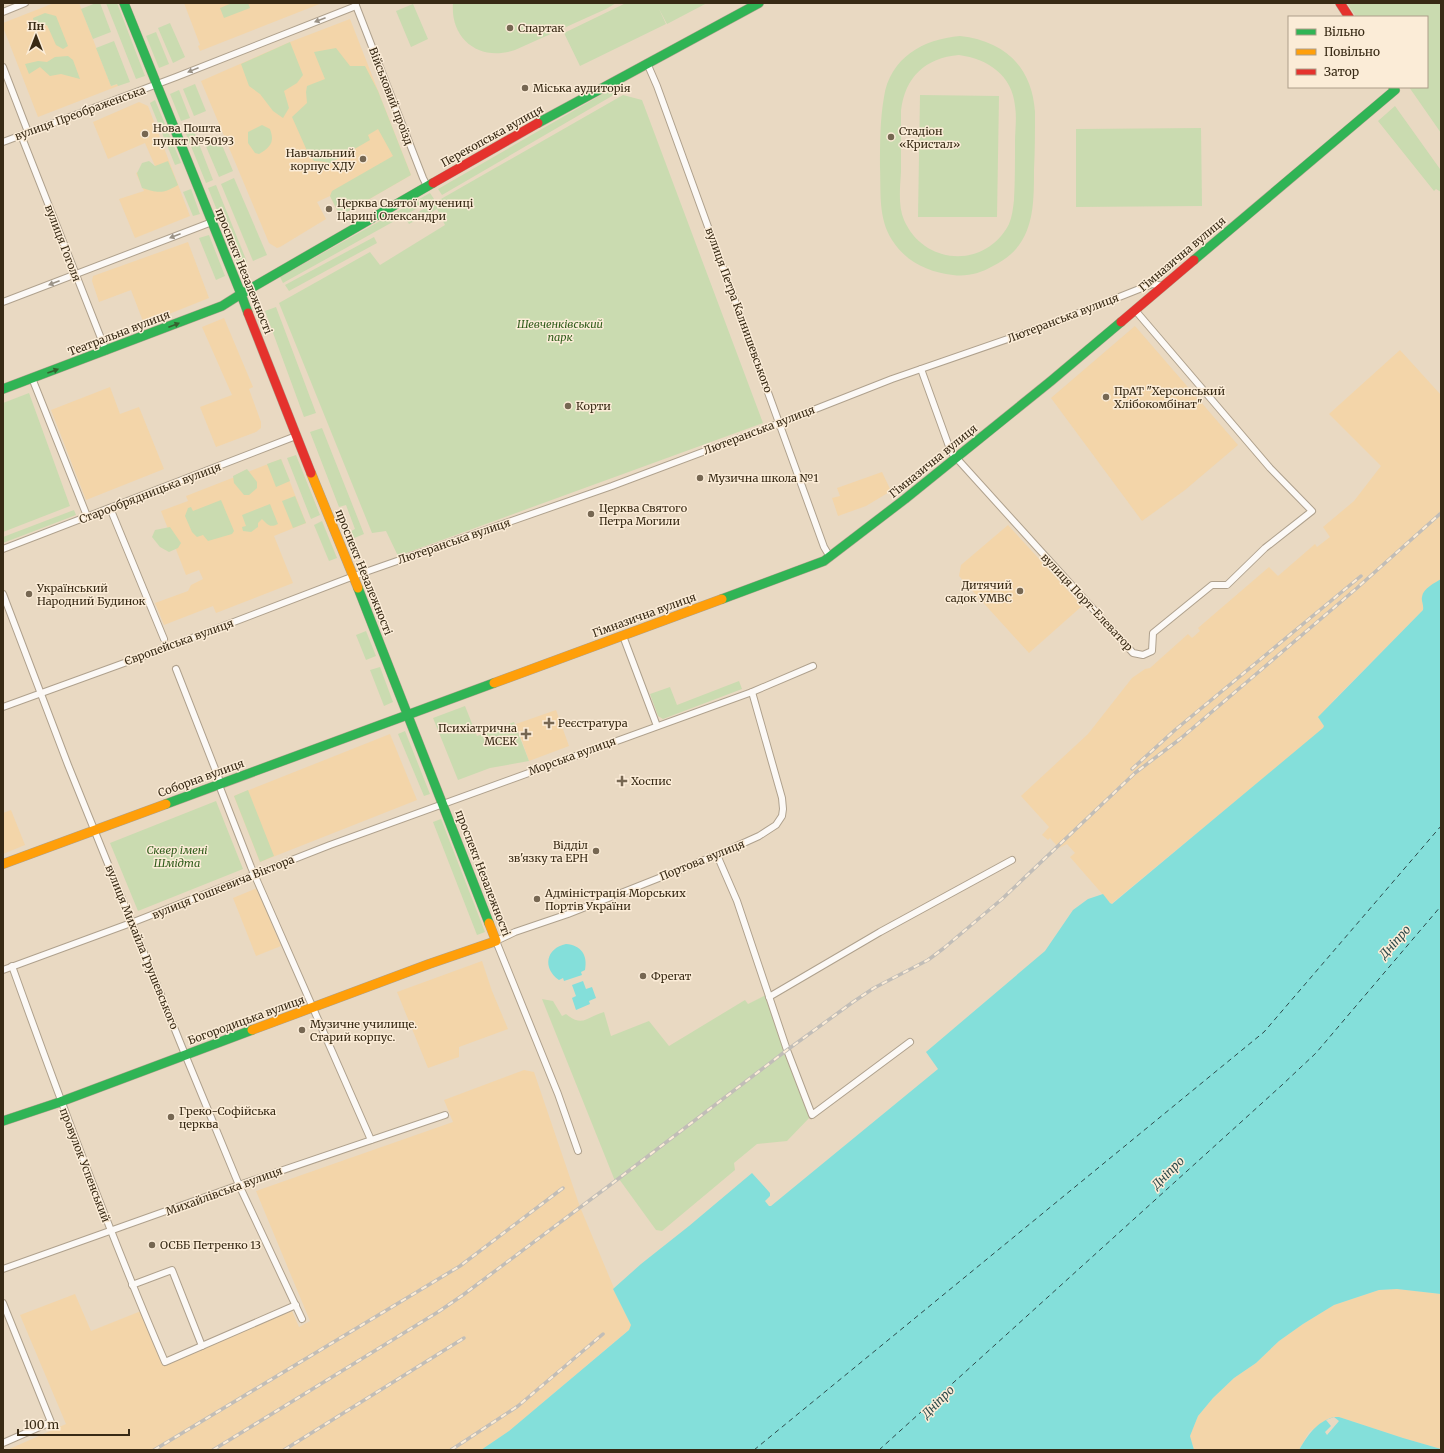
<svg xmlns="http://www.w3.org/2000/svg" width="1444" height="1453" font-family="Merriweather,serif">
	<rect width="100%" height="100%" fill="#e9d9c2"/>
	<g fill="#f3d5a9">
		<path d="M 54,3 L 79,3 L 111,86 L 118,84 L 118,86 L 38,117 L 3,27 L 3,23 Z"/>
		<path d="M 184,3 L 322,3 L 200,51 L 198,46 L 200,45 Z"/>
		<path d="M 350,19 L 411,175 L 340,216 L 330,196 L 317,202 L 326,219 L 280,247 L 277,248 L 269,243 L 201,81 L 290,42 Z"/>
		<path d="M 139,102 L 148,106 L 190,216 L 135,238 L 119,199 L 144,191 L 136,173 L 155,166 L 145,143 L 108,159 L 93,122 Z"/>
		<path d="M 188,242 L 209,298 L 144,324 L 131,290 L 99,302 L 92,281 L 93,276 Z"/>
		<path d="M 224,318 L 253,387 L 249,389 L 261,422 L 261,428 L 256,432 L 216,447 L 200,407 L 232,395 L 202,327 Z"/>
		<path d="M 1135,326 L 1238,445 L 1185,490 L 1142,521 L 1051,398 Z"/>
		<path d="M 1400,350 L 1441,395 L 1441,579 L 1429,587 L 1422,597 L 1424,605 L 1423,610 L 1333,701 L 1319,719 L 1324,726 L 1324,728 L 1111,904 L 1070,857 L 1075,853 L 1067,844 L 1059,848 L 1050,838 L 1048,840 L 1042,835 L 1049,827 L 1021,796 L 1088,734 L 1132,678 L 1145,669 L 1150,668 L 1188,634 L 1192,638 L 1200,631 L 1198,628 L 1269,567 L 1278,576 L 1315,544 L 1317,547 L 1330,537 L 1323,527 L 1354,501 L 1381,466 L 1329,414 Z"/>
		<path d="M 110,387 L 120,414 L 139,407 L 164,469 L 86,500 L 51,410 Z"/>
		<path d="M 281,459 L 306,523 L 274,536 L 293,583 L 216,613 L 213,606 L 164,625 L 155,603 L 188,591 L 191,585 L 203,579 L 199,570 L 186,575 L 161,511 L 188,501 L 186,496 Z"/>
		<path d="M 882,472 L 891,491 L 866,506 L 838,516 L 832,498 L 840,496 L 837,488 Z"/>
		<path d="M 1008,525 L 1082,606 L 1029,653 L 959,576 L 961,565 Z"/>
		<path d="M 556,710 L 569,746 L 529,761 L 516,724 Z"/>
		<path d="M 390,734 L 417,800 L 260,862 L 234,796 Z"/>
		<path d="M 11,810 L 25,845 L 3,854 L 3,813 Z"/>
		<path d="M 257,888 L 281,946 L 256,956 L 233,898 Z"/>
		<path d="M 482,961 L 492,991 L 508,1029 L 459,1047 L 459,1057 L 428,1068 L 397,992 Z"/>
		<path d="M 524,1070 L 534,1072 L 580,1207 L 614,1288 L 613,1289 L 631,1325 L 631,1328 L 509,1431 L 481,1450 L 7,1450 L 66,1424 L 20,1315 L 75,1294 L 91,1331 L 141,1311 L 163,1365 L 292,1311 L 299,1327 L 310,1321 L 256,1191 L 453,1122 L 444,1100 Z"/>
		<path d="M 1397,1289 L 1441,1294 L 1441,1449 L 1403,1438 L 1339,1417 L 1329,1418 L 1309,1432 L 1299,1450 L 1194,1450 L 1190,1436 L 1198,1416 L 1213,1398 L 1234,1378 L 1256,1363 L 1279,1341 L 1303,1324 L 1334,1305 L 1379,1290 Z"/>
	</g>
	<g fill="#cadbb0" fill-rule="evenodd">
		<path d="M 96,3 L 100,3 L 111,32 L 93,39 L 81,9 Z"/>
		<path d="M 106,3 L 117,3 L 145,76 L 136,79 Z"/>
		<path d="M 232,3 L 248,3 L 250,8 L 224,18 L 220,8 Z"/>
		<path d="M 453,3 L 616,3 L 606,9 L 515,50 C 480,62 450,40 453,3 Z"/>
		<path d="M 626,3 L 707,3 L 667,24 L 659,9 L 666,24 L 580,66 L 564,33 Z"/>
		<path d="M 1347,3 L 1441,3 L 1441,133 L 1409,87 L 1427,87 L 1427,17 L 1356,17 Z"/>
		<path d="M 413,4 L 428,39 L 411,47 L 396,11 Z"/>
		<path d="M 45,13 L 56,16 L 68,46 L 63,49 L 56,45 L 47,25 L 35,28 L 33,18 Z"/>
		<path d="M 170,23 L 185,57 L 173,63 L 158,28 Z"/>
		<path d="M 156,32 L 169,64 L 159,68 L 146,36 Z"/>
		<path d="M 960,36 C 1004,41 1032,66 1035,112 C 1035,131 1035,150 1034,170 C 1034,209 1034,246 993,266 C 981,273 967,277 953,275 C 928,272 906,262 892,240 C 878,218 881,192 880,167 C 880,144 880,119 884,97 C 890,58 923,39 960,36 ZM 959,55 C 988,59 1012,75 1015,106 C 1017,118 1015,130 1015,142 C 1015,162 1015,181 1014,200 C 1013,209 1012,217 1009,224 C 986,269 924,266 904,220 C 898,206 900,188 901,172 C 901,152 901,131 901,111 C 905,77 925,58 959,55 Z"/>
		<path d="M 114,41 L 130,82 L 118,86 L 117,84 L 111,86 L 96,48 Z"/>
		<path d="M 290,42 L 303,75 L 297,83 L 284,91 L 289,108 L 283,118 L 273,111 L 260,94 L 249,86 L 241,64 Z"/>
		<path d="M 336,48 L 350,66 L 365,66 L 378,91 L 411,175 L 340,216 L 330,196 L 332,191 L 393,156 L 378,129 L 368,135 L 370,140 L 327,165 L 326,162 L 314,161 L 308,153 L 292,117 L 307,103 L 306,92 L 307,86 L 325,79 L 314,52 Z"/>
		<path d="M 68,56 L 73,60 L 80,79 L 61,74 L 50,76 L 40,67 L 29,74 L 25,64 L 38,61 L 47,62 L 55,57 Z"/>
		<path d="M 195,84 L 206,111 L 194,116 L 183,89 Z"/>
		<path d="M 620,84 L 624,89 L 442,195 L 438,189 Z"/>
		<path d="M 179,90 L 190,118 L 181,121 L 170,94 Z"/>
		<path d="M 623,95 L 642,100 L 763,423 L 398,556 L 386,531 L 372,533 L 279,303 L 370,252 L 380,265 L 445,225 L 437,209 L 409,224 L 406,219 Z"/>
		<path d="M 920,95 L 999,96 L 997,217 L 918,217 Z"/>
		<path d="M 155,100 L 181,163 L 175,165 L 150,103 Z"/>
		<path d="M 1395,106 L 1440,169 L 1441,192 L 1436,189 L 1434,191 L 1378,121 Z"/>
		<path d="M 262,125 L 270,129 C 275,143 270,147 259,154 L 255,153 L 248,143 L 248,132 Z"/>
		<path d="M 192,126 L 213,180 L 206,183 L 184,129 Z"/>
		<path d="M 1201,128 L 1202,206 L 1076,207 L 1076,129 Z"/>
		<path d="M 489,136 L 490,140 L 444,167 L 442,163 Z"/>
		<path d="M 219,138 L 233,171 L 219,177 L 205,144 Z"/>
		<path d="M 149,161 L 155,166 L 168,161 L 178,185 C 163,194 158,193 142,188 L 137,173 L 142,163 Z"/>
		<path d="M 234,178 L 267,255 L 253,261 L 221,184 Z"/>
		<path d="M 216,185 L 247,262 L 239,265 L 208,188 Z"/>
		<path d="M 191,189 L 200,214 L 193,216 L 183,192 Z"/>
		<path d="M 430,193 L 434,199 L 283,283 L 280,277 Z"/>
		<path d="M 209,235 L 225,276 L 216,280 L 199,238 Z"/>
		<path d="M 374,237 L 377,243 L 289,291 L 285,285 Z"/>
		<path d="M 276,307 L 316,413 L 304,417 L 265,311 Z"/>
		<path d="M 29,393 L 70,506 L 3,532 L 3,403 Z"/>
		<path d="M 322,428 L 364,534 L 352,539 L 349,532 L 355,529 L 346,505 L 339,507 L 310,432 Z"/>
		<path d="M 296,455 L 320,515 L 311,519 L 287,458 Z"/>
		<path d="M 281,459 L 290,481 L 276,487 L 267,464 Z"/>
		<path d="M 247,469 L 257,482 L 257,488 L 249,495 L 244,495 L 234,483 L 233,476 Z"/>
		<path d="M 295,496 L 306,523 L 293,528 L 282,501 Z"/>
		<path d="M 221,500 L 234,531 L 232,534 L 208,541 L 203,535 L 197,537 L 192,532 L 185,516 L 188,508 L 191,507 L 193,511 Z"/>
		<path d="M 270,504 L 278,524 C 270,528 268,525 262,519 L 258,523 L 258,527 L 251,532 L 243,531 L 242,527 L 246,526 L 242,515 Z"/>
		<path d="M 74,510 L 76,515 L 3,543 L 3,537 Z"/>
		<path d="M 322,521 L 337,558 L 329,561 L 314,525 Z"/>
		<path d="M 170,527 L 181,543 L 178,548 L 169,552 L 160,547 L 152,537 L 155,530 Z"/>
		<path d="M 366,631 L 376,656 L 366,660 L 356,635 Z"/>
		<path d="M 380,667 L 393,702 L 384,706 L 370,670 Z"/>
		<path d="M 739,681 L 742,689 L 663,719 L 658,716 L 650,694 L 670,687 L 677,705 Z"/>
		<path d="M 465,706 L 477,736 L 514,722 L 529,761 L 490,768 L 458,780 L 433,718 Z"/>
		<path d="M 405,731 L 430,794 L 424,796 L 398,734 Z"/>
		<path d="M 248,790 L 274,856 L 260,862 L 234,796 Z"/>
		<path d="M 216,801 L 243,869 L 138,911 L 110,843 Z"/>
		<path d="M 441,819 L 485,932 L 477,935 L 433,822 Z"/>
		<path d="M 768,994 L 812,1115 L 787,1141 L 757,1144 L 734,1163 L 735,1170 L 662,1231 L 656,1230 L 619,1179 L 615,1181 L 542,999 L 553,1001 L 562,1016 L 566,1014 C 583,1028 586,1017 604,1012 L 611,1036 L 649,1021 L 669,1046 L 745,1000 L 748,1004 Z"/>
	</g>
	<g fill="#84dfda">
		<path d="M 1441,579 L 1441,1294 L 1397,1289 L 1379,1290 L 1334,1305 L 1303,1324 L 1279,1341 L 1256,1363 L 1234,1378 L 1213,1398 L 1198,1416 L 1190,1436 L 1194,1450 L 481,1450 L 509,1431 L 629,1330 L 631,1325 L 613,1289 L 641,1264 L 689,1226 L 752,1173 L 770,1193 L 770,1196 L 765,1201 L 769,1206 L 771,1206 L 938,1069 L 926,1052 L 1045,951 L 1073,910 L 1088,899 L 1103,894 L 1110,903 L 1112,904 L 1323,728 L 1324,726 L 1318,717 L 1423,610 C 1424,605 1421,601 1422,597 C 1423,588 1435,583 1441,579 Z"/>
		<path d="M 566,944 C 581,945 588,955 585,970 L 581,972 L 582,975 L 564,981 L 563,978 L 559,980 C 542,968 546,948 566,944 Z"/>
		<path d="M 583,981 L 586,989 L 592,987 L 596,998 L 589,1001 L 590,1004 L 576,1010 L 572,998 L 576,996 L 572,985 Z"/>
		<path d="M 1334,1417 L 1339,1417 L 1403,1438 L 1441,1449 L 1441,1450 L 1299,1450 C 1308,1435 1316,1422 1334,1417 Z"/>
	</g>
	<path fill="#e9d9c2" d="M 1334,1417 L 1339,1421 L 1327,1435 L 1325,1432 L 1331,1426 L 1326,1420 Z"/>
	<g fill="none" stroke-linecap="round" stroke-linejoin="round">
		<g stroke="#2d4a4b" stroke-width="1" stroke-dasharray="5 4" stroke-linecap="butt">
			<path d="M 754,1450 L 1264,1032 L 1441,826"/>
			<path d="M 879,1450 L 1282,1085 L 1316,1053 L 1441,906"/>
		</g>
		<g stroke="#afa18d" stroke-width="8">
			<g id="street">
				<path d="M 355,3 L 423,178 L 427,186"/>
				<path d="M 3,12 L 25,3"/>
				<path d="M 647,63 L 657,86 L 824,547 L 830,557"/>
				<path d="M 3,67 L 28,132"/>
				<path d="M 21,135 L 106,351"/>
				<path d="M 3,142 L 176,77 L 356,6"/>
				<path d="M 3,302 L 212,222"/>
				<path d="M 921,369 L 951,452 L 1133,653 L 1143,655 L 1152,651 L 1153,633 L 1212,585 L 1227,585 L 1265,548 L 1312,511 L 1270,468 L 1135,310"/>
				<path d="M 32,378 L 87,516"/>
				<path d="M 110,508 L 164,639"/>
				<path d="M 3,549 L 296,436"/>
				<path d="M 3,594 L 68,765 L 182,1047 L 239,1185 L 302,1319"/>
				<path d="M 623,636 L 657,726"/>
				<path d="M 176,669 L 221,784"/>
				<path d="M 3,707 L 171,646 L 354,576 L 612,486 L 780,423 L 892,379 L 1051,324 L 1152,284 L 1163,286"/>
				<path d="M 219,785 L 251,867 L 371,1140"/>
				<path d="M 717,855 L 737,901 L 787,1050 L 812,1115 L 910,1042"/>
				<path d="M 12,966 C 60,1100 109,1232 165,1362 L 296,1305"/>
				<path d="M 3,970 L 131,923 L 330,845 L 752,692 L 813,666"/>
				<path d="M 769,997 L 880,932 L 1012,860"/>
				<path d="M 578,1151 L 558,1094 L 496,941 L 515,932 L 568,914 L 717,855 L 759,836 L 776,825 L 782,816 L 783,809 L 782,798 L 752,692"/>
				<path d="M 3,1269 L 239,1185 L 445,1115"/>
				<path d="M 132,1285 L 172,1270 L 202,1346"/>
				<path d="M 3,1303 L 51,1422 L 3,1443"/>
			</g>
		</g>
		<g stroke="#afa18d" stroke-width="10">
			<g id="fast">
				<path d="M 124,3 L 241,294 L 433,183"/>
				<path d="M 538,123 L 759,3"/>
				<path d="M 1194,260 L 1395,90 L 1393,87"/>
				<path d="M 3,389 L 222,306 L 241,294 L 248,313"/>
				<path d="M 358,588 L 489,923"/>
				<path d="M 722,599 L 824,561 L 905,499 L 1051,381 L 1121,322"/>
				<path d="M 166,804 L 494,683"/>
				<path d="M 3,1121 L 60,1102 L 252,1030"/>
			</g>
		</g>
		<g stroke="#afa18d" stroke-width="10">
			<g id="slow">
				<path d="M 311,473 L 358,588"/>
				<path d="M 494,683 L 722,599"/>
				<path d="M 3,864 L 166,804"/>
				<path d="M 252,1030 L 429,964 L 496,941 L 489,923"/>
			</g>
		</g>
		<g stroke="#afa18d" stroke-width="10">
			<g id="jam">
				<path d="M 1340,3 L 1349,17"/>
				<path d="M 433,183 L 538,123"/>
				<path d="M 248,313 L 311,473"/>
				<path d="M 1121,322 L 1194,260"/>
			</g>
		</g>
		<use href="#street" stroke="#fcf9f6" stroke-width="6"/>
		<use href="#fast" stroke="#30b455" stroke-width="9"/>
		<use href="#slow" stroke="#ff9f0a" stroke-width="9"/>
		<use href="#jam" stroke="#e5322d" stroke-width="9"/>
		<g stroke="#c1bdb7" stroke-width="3.5">
			<g id="rail">
				<path d="M 1132,769 L 1175,730 L 1361,576"/>
				<path d="M 154,1450 L 460,1266 L 563,1188"/>
				<path d="M 213,1450 L 438,1312 L 463,1295 L 618,1179 L 787,1050 L 853,1002 L 874,988 L 928,960 L 944,948 L 1002,899 L 1135,773 L 1180,739 L 1357,588 L 1441,513"/>
				<path d="M 284,1450 L 464,1338"/>
				<path d="M 451,1450 L 518,1406 L 603,1334"/>
			</g>
		</g>
		<use href="#rail" stroke="#fbecd7" stroke-width="2" stroke-dasharray="6" stroke-linecap="butt"/>
	</g>
	<defs><path id="oneway-solid" d="M-6-.8H1V-3.2L6.5 0L1 3.2V.8H-6Z"/></defs>
	<g fill="#9a9286">
		<use href="#oneway-solid" transform="translate(320 20) rotate(159)"/>
		<use href="#oneway-solid" transform="translate(193 70) rotate(158)"/>
		<use href="#oneway-solid" transform="translate(175 236) rotate(159)"/>
		<use href="#oneway-solid" transform="translate(54 283) rotate(159)"/>
	</g>
	<g fill="#35612f">
		<use href="#oneway-solid" transform="translate(174 325) rotate(-21)"/>
		<use href="#oneway-solid" transform="translate(53 371) rotate(-20)"/>
	</g>
	<g fill="#766752" stroke="#fbecd7" stroke-width="1.5">
		<circle cx="510" cy="28" r="4"/>
		<circle cx="525" cy="88" r="4"/>
		<circle cx="145" cy="134" r="4"/>
		<circle cx="891" cy="137" r="4"/>
		<circle cx="363" cy="159" r="4"/>
		<circle cx="329" cy="209" r="4"/>
		<circle cx="1106" cy="397" r="4"/>
		<circle cx="568" cy="406" r="4"/>
		<circle cx="700" cy="478" r="4"/>
		<circle cx="591" cy="514" r="4"/>
		<circle cx="1020" cy="591" r="4"/>
		<circle cx="29" cy="594" r="4"/>
		<path d="M547 717h4v4h4v4h-4v4h-4v-4h-4v-4h4z"/>
		<path d="M524 728h4v4h4v4h-4v4h-4v-4h-4v-4h4z"/>
		<path d="M620 775h4v4h4v4h-4v4h-4v-4h-4v-4h4z"/>
		<circle cx="596" cy="851" r="4"/>
		<circle cx="537" cy="899" r="4"/>
		<circle cx="643" cy="976" r="4"/>
		<circle cx="302" cy="1030" r="4"/>
		<circle cx="171" cy="1117" r="4"/>
		<circle cx="152" cy="1245" r="4"/>
	</g>
	<g text-anchor="middle" stroke-width="3" stroke-linejoin="round" paint-order="stroke">
		<g font-size="11" fill="#382a15" stroke="#fbecd7" text-anchor="start">
			<text x="518" y="32">Спартак</text>
			<text x="533" y="92">Міська аудиторія</text>
			<text x="153" y="132">Нова Пошта<tspan x="153" dy="13">пункт №50193</tspan></text>
			<text x="899" y="135">Стадіон<tspan x="899" dy="13">«Кристал»</tspan></text>
			<text x="355" y="157" text-anchor="end">Навчальний<tspan x="355" dy="13">корпус ХДУ</tspan></text>
			<text x="337" y="207">Церква Святої мучениці<tspan x="337" dy="13">Цариці Олександри</tspan></text>
			<text x="1114" y="395">ПрАТ "Херсонський<tspan x="1114" dy="13">Хлібокомбінат"</tspan></text>
			<text x="576" y="410">Корти</text>
			<text x="708" y="482">Музична школа №1</text>
			<text x="599" y="512">Церква Святого<tspan x="599" dy="13">Петра Могили</tspan></text>
			<text x="1012" y="589" text-anchor="end">Дитячий<tspan x="1012" dy="13">садок УМВС</tspan></text>
			<text x="37" y="592">Український<tspan x="37" dy="13">Народний Будинок</tspan></text>
			<text x="558" y="727">Реєстратура</text>
			<text x="517" y="732" text-anchor="end">Психіатрична<tspan x="517" dy="13">МСЕК</tspan></text>
			<text x="631" y="785">Хоспис</text>
			<text x="588" y="849" text-anchor="end">Відділ<tspan x="588" dy="13">зв'язку та ЕРН</tspan></text>
			<text x="545" y="897">Адміністрація Морських<tspan x="545" dy="13">Портів України</tspan></text>
			<text x="651" y="980">Фрегат</text>
			<text x="310" y="1028">Музичне училище.<tspan x="310" dy="13">Старий корпус.</tspan></text>
			<text x="179" y="1115">Греко-Софійська<tspan x="179" dy="13">церква</tspan></text>
			<text x="160" y="1249">ОСББ Петренко 13</text>
		</g>
		<g font-size="11" fill="#382a15" stroke="#fbecd7">
			<text transform="translate(391 96) rotate(69)" y="4">Військовий проїзд</text>
			<text transform="translate(80 113) rotate(-20)" y="4">вулиця Преображенська</text>
			<text transform="translate(492 136) rotate(-29)" y="4">Перекопська вулиця</text>
			<text transform="translate(63 243) rotate(69)" y="4">вулиця Гоголя</text>
			<text transform="translate(1182 254) rotate(-40)" y="4">Гімназична вулиця</text>
			<text transform="translate(244 271) rotate(68)" y="4">проспект Незалежності</text>
			<text transform="translate(739 310) rotate(70)" y="4">вулиця Петра Калнишевського</text>
			<text transform="translate(1063 318) rotate(-21)" y="4">Лютеранська вулиця</text>
			<text transform="translate(119 333) rotate(-21)" y="4">Театральна вулиця</text>
			<text transform="translate(759 430) rotate(-21)" y="4">Лютеранська вулиця</text>
			<text transform="translate(933 461) rotate(-39)" y="4">Гімназична вулиця</text>
			<text transform="translate(150 493) rotate(-21)" y="4">Старообрядницька вулиця</text>
			<text transform="translate(454 541) rotate(-19)" y="4">Лютеранська вулиця</text>
			<text transform="translate(364 572) rotate(68)" y="4">проспект Незалежності</text>
			<text transform="translate(1087 602) rotate(47)" y="4">вулиця Порт-Елеватор</text>
			<text transform="translate(644 615) rotate(-20)" y="4">Гімназична вулиця</text>
			<text transform="translate(179 642) rotate(-20)" y="4">Європейська вулиця</text>
			<text transform="translate(572 756) rotate(-20)" y="4">Морська вулиця</text>
			<text transform="translate(201 778) rotate(-20)" y="4">Соборна вулиця</text>
			<text transform="translate(702 860) rotate(-22)" y="4">Портова вулиця</text>
			<text transform="translate(483 873) rotate(69)" y="4">проспект Незалежності</text>
			<text transform="translate(223 887) rotate(-22)" y="4">вулиця Гошкевича Віктора</text>
			<text transform="translate(142 947) rotate(68)" y="4">вулиця Михайла Грушевського</text>
			<text transform="translate(246 1020) rotate(-20)" y="4">Богородицька вулиця</text>
			<text transform="translate(85 1165) rotate(69)" y="4">провулок Успенський</text>
			<text transform="translate(224 1191) rotate(-20)" y="4">Михайлівська вулиця</text>
		</g>
		<g font-size="11" font-style="italic" fill="#305c1b" stroke="#fbecd7">
			<text x="560" y="328">Шевченківський<tspan x="560" dy="13">парк</tspan></text>
			<text x="177" y="854">Сквер імені<tspan x="177" dy="13">Шмідта</tspan></text>
		</g>
		<g font-size="12" font-style="italic" fill="#2d4a4b" stroke="#fbecd7">
			<text transform="translate(1395 942) rotate(-48)" y="4">Дніпро</text>
			<text transform="translate(1168 1173) rotate(-45)" y="4">Дніпро</text>
			<text transform="translate(938 1402) rotate(-45)" y="4">Дніпро</text>
		</g>
	</g>
	<rect width="1444" height="1453" fill="none" stroke="#382a15" stroke-width="8"/>
	<rect x="1288" y="16" width="140" height="72" fill="#fbecd7" stroke="#ad9e89"/>
	<rect x="1296" y="29" width="20" height="6" fill="#30b455" stroke="#ad9e89"/>
	<text x="1324" y="36" font-size="12" fill="#382a15">Вільно</text>
	<rect x="1296" y="49" width="20" height="6" fill="#ff9f0a" stroke="#ad9e89"/>
	<text x="1324" y="56" font-size="12" fill="#382a15">Повільно</text>
	<rect x="1296" y="69" width="20" height="6" fill="#e5322d" stroke="#ad9e89"/>
	<text x="1324" y="76" font-size="12" fill="#382a15">Затор</text>
	<g transform="translate(36 36)" stroke="#fbecd7" stroke-width="3" paint-order="stroke">
	<path d="M0-3L7 15L0 10L-7 15Z" fill="#382a15"/>
	<text y="-6" font-size="11" font-weight="bold" text-anchor="middle" fill="#382a15">Пн</text>
	</g>
	<path d="M18 1429v6h111v-6" fill="none" stroke="#382a15" stroke-width="2"/>
	<text x="24" y="1429" font-size="12" fill="#382a15" stroke="#fbecd7" stroke-width="3" paint-order="stroke">100 m</text>
</svg>
